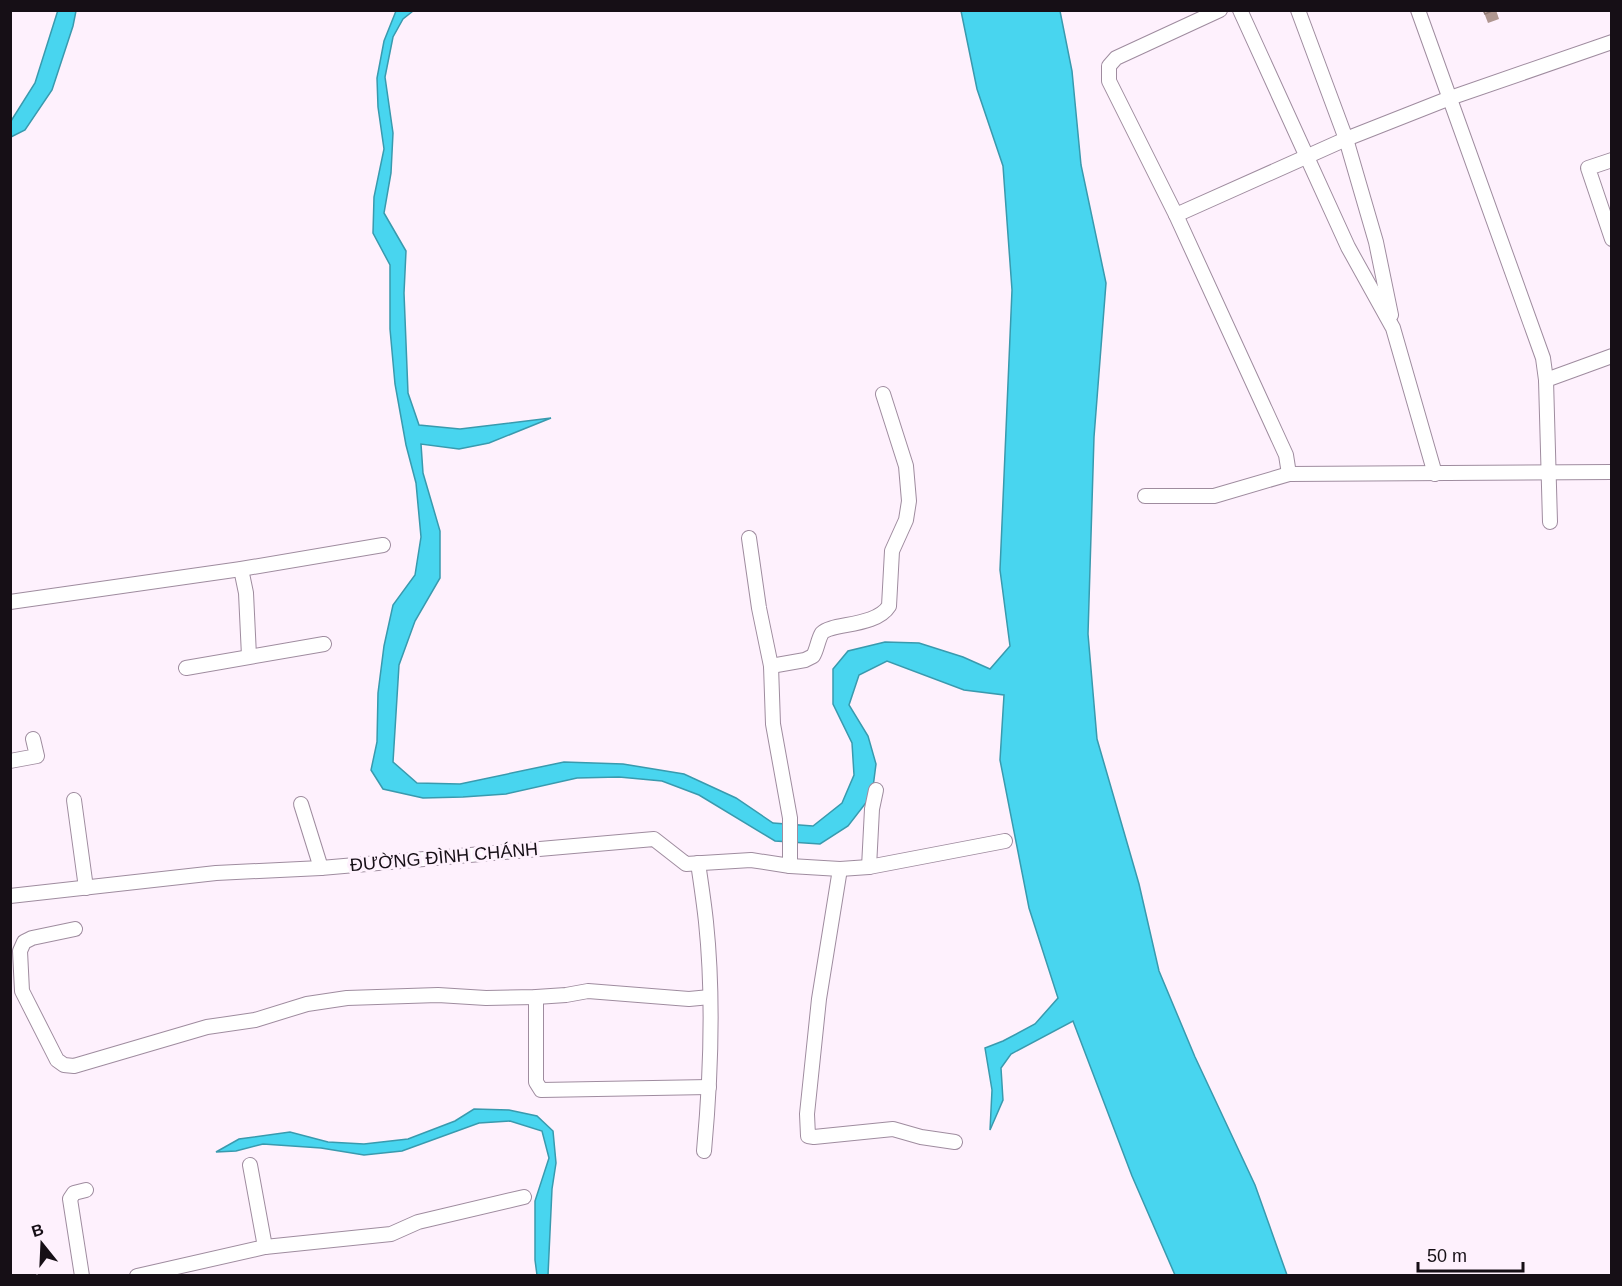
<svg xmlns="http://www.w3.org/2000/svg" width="1622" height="1286" font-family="Arial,sans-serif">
	<rect width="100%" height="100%" fill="#fef1fd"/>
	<g fill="#48d5ef" stroke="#399aae" stroke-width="1.5">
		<path d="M 58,10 L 76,11 L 73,26 L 52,90 L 25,130 L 11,137 L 11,121 L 35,83 Z"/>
		<path d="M 396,11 L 413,11 L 403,19 L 393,37 L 385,77 L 393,133 L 391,173 L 384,213 L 406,251 L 404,293 L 408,393 L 419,425 L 460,429 L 551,418 L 489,443 L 459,449 L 421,444 L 423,473 L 440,531 L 440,578 L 415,621 L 399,665 L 393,762 L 417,783 L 460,784 L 564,762 L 623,764 L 684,774 L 736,798 L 773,823 L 813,826 L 842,803 L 854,775 L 852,743 L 833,704 L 833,669 L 848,651 L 885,642 L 919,643 L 963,657 L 990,669 L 1010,646 L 1000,570 L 1012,290 L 1003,166 L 977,89 L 961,11 L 1060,11 L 1072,71 L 1081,165 L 1106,283 L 1094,437 L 1088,634 L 1097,739 L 1139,884 L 1159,971 L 1195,1057 L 1255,1185 L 1287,1275 L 1175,1275 L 1132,1176 L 1073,1021 L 1011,1054 L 1001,1068 L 1003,1100 L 990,1130 L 992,1090 L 985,1048 L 1003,1041 L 1035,1024 L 1058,998 L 1029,908 L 1000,760 L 1004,695 L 964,690 L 887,661 L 859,675 L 849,705 L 868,736 L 876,764 L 872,795 L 848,826 L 820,844 L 775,841 L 699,795 L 662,781 L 619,777 L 577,778 L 506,794 L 463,797 L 423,798 L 383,789 L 371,770 L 377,742 L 378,693 L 384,646 L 393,605 L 415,575 L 421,537 L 416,483 L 406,445 L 395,384 L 390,329 L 390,265 L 373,233 L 374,197 L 384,149 L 378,107 L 377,78 L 384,41 Z"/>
		<path d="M 474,1109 L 509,1110 L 537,1116 L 553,1131 L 556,1163 L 552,1189 L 548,1275 L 537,1275 L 535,1260 L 535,1201 L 549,1158 L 542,1131 L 510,1121 L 479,1123 L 402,1151 L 364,1155 L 321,1148 L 263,1144 L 236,1151 L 216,1152 L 239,1139 L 290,1132 L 328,1142 L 364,1144 L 408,1139 L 455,1121 Z"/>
	</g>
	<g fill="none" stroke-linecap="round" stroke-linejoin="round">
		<g stroke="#9f8c9f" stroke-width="16">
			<g id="minor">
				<path d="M 1220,10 L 1116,58 L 1109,66 L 1109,81 L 1176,215 L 1286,455 L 1289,474"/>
				<path d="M 1240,10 L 1348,247 L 1393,328 L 1435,474"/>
				<path d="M 1298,10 L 1346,139 L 1376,242 L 1391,315"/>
				<path d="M 1418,10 L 1543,358 L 1546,380 L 1550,522"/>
				<path d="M 1612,160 L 1588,168 L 1612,239"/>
				<path d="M 1176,215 L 1346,139 L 1450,98 L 1612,42"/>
				<path d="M 1546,380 L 1612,356"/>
				<path d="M 1145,496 L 1214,496 L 1289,474 L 1612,472"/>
				<path d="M 749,538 L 759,608 L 771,666 L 773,724 L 790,818 L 790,866"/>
				<path d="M 241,569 L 246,593 L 249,656"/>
				<path d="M 10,602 L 241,569 L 383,545"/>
				<path d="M 771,666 L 805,660 L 813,656 C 817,650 818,639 822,633 C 831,623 876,627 889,606 L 892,551 L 906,520 L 909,501 L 906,466 L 883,394"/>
				<path d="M 186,668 L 324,644"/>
				<path d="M 10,761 L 37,756 L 33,739"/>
				<path d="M 74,800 L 86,888"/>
				<path d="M 301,804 L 321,868"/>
				<path d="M 698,863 C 701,883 704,903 706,922 C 714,998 711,1075 704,1151"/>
				<path d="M 869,867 L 872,809 L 876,790"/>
				<path d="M 840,869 L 819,999 L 807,1114 L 808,1136 L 814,1137 L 893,1129 L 921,1137 L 955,1142"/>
				<path d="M 10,896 L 216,873 L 321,868 L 654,839 L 686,864 L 751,860 L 790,866 L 840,869 L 869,867 L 1005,841"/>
				<path d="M 75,929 L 32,938 L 24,942 L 20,951 L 22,991 L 57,1060 L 64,1065 L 74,1066 L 207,1027 L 255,1020 L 307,1004 L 347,998 L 438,995 L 486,998 L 536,997 L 566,995 L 588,991 L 689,999 L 710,997"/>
				<path d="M 536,997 L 536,1082 L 541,1090 L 709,1087"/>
				<path d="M 250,1165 L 265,1247"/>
				<path d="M 82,1276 L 70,1199 L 74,1193 L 86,1190"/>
				<path d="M 137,1276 L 265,1247 L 391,1234 L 418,1222 L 524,1197"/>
			</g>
		</g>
		<use href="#minor" stroke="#fff" stroke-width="14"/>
	</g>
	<path fill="#af9690" d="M 1483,10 L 1496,10 L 1499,19 L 1488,23 Z"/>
	<path fill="#ccafa8" stroke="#8f7a76" stroke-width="1.5" d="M 1483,10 L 1494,10 L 1485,14 Z"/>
	<g text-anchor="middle" stroke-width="6" stroke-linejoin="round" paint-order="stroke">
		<g font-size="18" fill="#160f16" stroke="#fef1fd">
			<text transform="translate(444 857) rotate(-5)" y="6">ĐƯỜNG ĐÌNH CHÁNH</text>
		</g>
	</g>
	<rect width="1622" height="1286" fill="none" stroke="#160f16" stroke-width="24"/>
	<g transform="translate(42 1244) rotate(342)" stroke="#fef1fd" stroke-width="4.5" paint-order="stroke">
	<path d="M0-4.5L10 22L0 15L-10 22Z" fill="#160f16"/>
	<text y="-9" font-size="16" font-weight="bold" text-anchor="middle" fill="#160f16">B</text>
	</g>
	<path d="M1418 1262v9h105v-9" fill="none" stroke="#160f16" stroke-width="3"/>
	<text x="1427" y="1262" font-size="18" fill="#160f16" stroke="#fef1fd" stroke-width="4.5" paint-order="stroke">50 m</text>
</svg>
